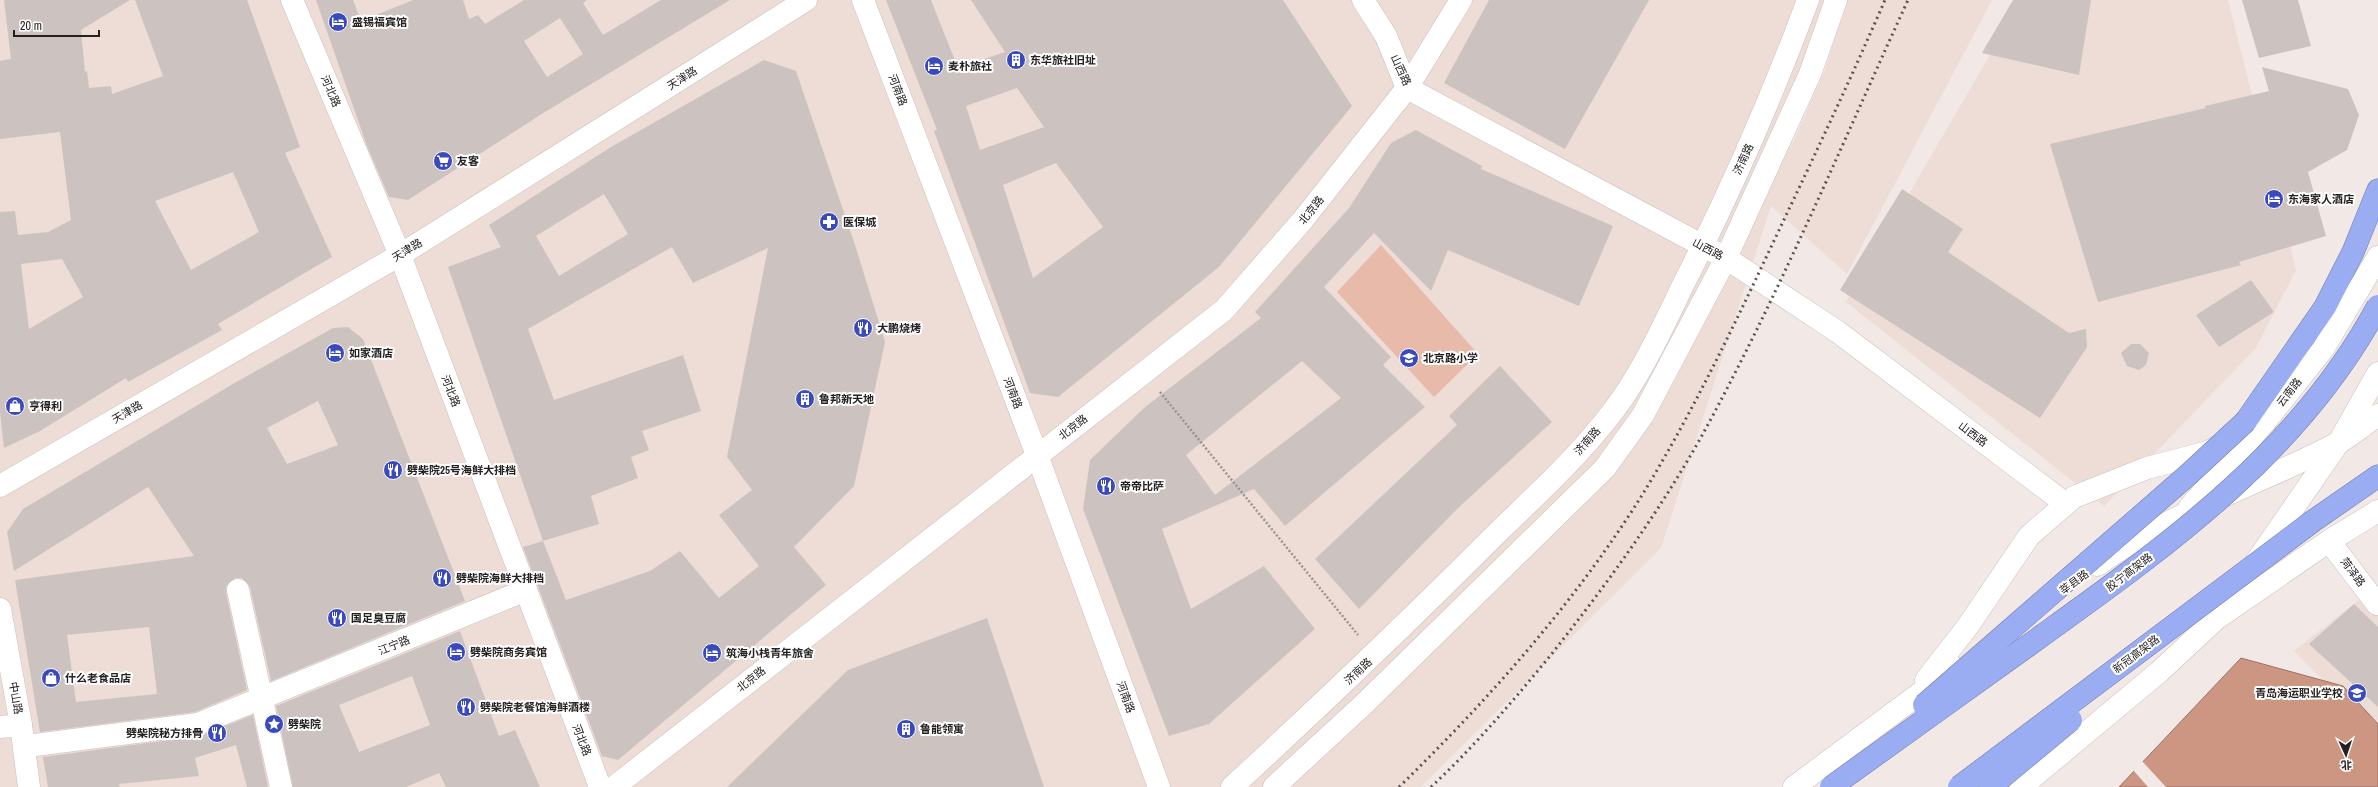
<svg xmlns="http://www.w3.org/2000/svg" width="2378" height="787" font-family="'Archivo Narrow','Noto Sans SC',sans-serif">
	<rect width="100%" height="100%" fill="#f2e8e5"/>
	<g fill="#eedcd6">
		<path d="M 0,0 L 1837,0 L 1788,154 L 1824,72 L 1847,0 L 1992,0 L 1847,274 L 1771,206 L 1661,548 L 1421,787 L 0,787 Z"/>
		<path d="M 2022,0 L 2228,0 L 2296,270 L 2256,348 L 2104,506 L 1846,302 Z"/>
		<path d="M 2378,585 L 2378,736 L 2294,651 Z"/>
	</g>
	<path fill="#e7baaa" d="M 1381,245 L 1478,354 L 1434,397 L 1337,292 Z"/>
	<path fill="#cc9683" stroke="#9a7365" d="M 2241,658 L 2343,686 L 2378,724 L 2378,787 L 2119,787 Z"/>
	<path fill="#f2e8e5" d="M 2142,761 L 2166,787 L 2148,787 L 2133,770 Z"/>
	<g fill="#ccc3c0" fill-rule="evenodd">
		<path d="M 4,0 L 130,0 L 81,30 L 85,72 L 87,71 L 89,88 L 111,86 L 112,94 L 163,76 L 135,0 L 247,0 L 300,147 L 285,153 L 332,257 L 218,324 L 222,330 L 128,382 L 126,378 L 40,431 L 4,448 L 0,412 L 0,212 L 15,211 L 18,235 L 48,232 L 71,220 L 60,132 L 0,139 L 0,61 L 11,59 ZM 233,172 L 259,232 L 191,270 L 155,201 ZM 62,259 L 83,297 L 29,329 L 21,264 Z"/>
		<path d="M 316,0 L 353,0 L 361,21 L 413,0 L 463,0 L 469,19 L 478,15 L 485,24 L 524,0 L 587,0 L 583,3 L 603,35 L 661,0 L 730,0 L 545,112 L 408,200 L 389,197 L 367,146 ZM 560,18 L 583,54 L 547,77 L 524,41 Z"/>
		<path d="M 886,0 L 931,0 L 958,68 L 1005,52 L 971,0 L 1283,0 L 1352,106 L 1219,267 L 1058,397 L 1030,393 L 934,131 L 937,130 ZM 1017,88 L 1044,127 L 980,150 L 966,106 ZM 1056,163 L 1103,227 L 1033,278 L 1003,185 Z"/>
		<path d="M 1489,0 L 1649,0 L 1565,149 L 1444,83 Z"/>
		<path d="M 2013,0 L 2091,0 L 2079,75 L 1982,53 Z"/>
		<path d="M 2242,0 L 2298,0 L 2311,46 L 2259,58 Z"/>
		<path d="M 764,60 L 796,71 L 856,248 L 885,342 L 854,486 L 794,547 L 826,585 L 618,760 L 602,756 L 523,547 L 543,541 L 448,267 L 501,247 L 489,225 L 611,147 ZM 604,194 L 628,234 L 559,276 L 536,236 ZM 672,247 L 693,283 L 768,248 L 727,457 L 752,490 L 719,515 L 759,566 L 719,598 L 680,551 L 650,571 L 566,600 L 543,541 L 599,524 L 591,496 L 638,478 L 631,457 L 649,450 L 642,431 L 701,411 L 683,355 L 554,400 L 528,329 Z"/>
		<path d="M 2262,67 L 2348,89 L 2359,115 L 2347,150 L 2308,172 L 2326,236 L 2239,262 L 2241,265 L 2098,302 L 2050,144 L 2206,108 L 2205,106 L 2269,91 Z"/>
		<path d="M 1416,130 L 1482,166 L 1481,169 L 1613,226 L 1579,306 L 1448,250 L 1431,291 L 1374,233 L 1324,287 L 1391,357 L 1383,365 L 1425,407 L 1285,526 L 1254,489 L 1162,529 L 1191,609 L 1264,566 L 1315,629 L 1209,724 L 1169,736 L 1083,509 L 1090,460 L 1145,407 L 1261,318 L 1255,312 L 1349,208 L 1391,143 ZM 1302,361 L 1341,398 L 1215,495 L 1186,455 Z"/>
		<path d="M 1902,189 L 1963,229 L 1948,252 L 2069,333 L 2086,329 L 2087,347 L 2040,418 L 1840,290 Z"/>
		<path d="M 2251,280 L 2274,312 L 2219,347 L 2196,315 Z"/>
		<path d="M 348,327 L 363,339 L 465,601 L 271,681 L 250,587 L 242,578 L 235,578 L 226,586 L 226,593 L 247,690 L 195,712 L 40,732 L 15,580 L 194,556 L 148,487 L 14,571 L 7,532 L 23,509 L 238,381 L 333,328 ZM 318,401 L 338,445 L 287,464 L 267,428 ZM 149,627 L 157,694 L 76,702 L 67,635 Z"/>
		<path d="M 2131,344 L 2140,344 L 2149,353 L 2146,365 L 2139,370 L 2127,366 L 2121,353 Z"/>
		<path d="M 1500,366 L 1552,422 L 1458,508 L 1359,609 L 1315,559 L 1457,425 L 1449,416 Z"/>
		<path d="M 2354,604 L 2378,627 L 2378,707 L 2309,644 Z"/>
		<path d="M 987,618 L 1044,787 L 727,787 L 848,670 Z"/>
		<path d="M 460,631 L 499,736 L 515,730 L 540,787 L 446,787 L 439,773 L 406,787 L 293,787 L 276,706 ZM 412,676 L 430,725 L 359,752 L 339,705 Z"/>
		<path d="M 253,715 L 268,787 L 247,787 L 236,745 L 195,758 L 199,776 L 119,784 L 120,787 L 48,787 L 43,757 L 200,736 Z"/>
	</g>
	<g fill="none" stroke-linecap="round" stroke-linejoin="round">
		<g stroke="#c9c0bd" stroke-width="23">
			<g id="street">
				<path d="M 292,0 L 400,255 L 600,787"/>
				<path d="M 1363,0 L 1386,36 L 1407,88 L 1726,258 L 1838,332 L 2066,504"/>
				<path d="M 0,486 L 400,255 L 806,0"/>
				<path d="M 2329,541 L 2377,604"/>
				<path d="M 238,590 L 281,787"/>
				<path d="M 0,609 L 21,725 L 29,787"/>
				<path d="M 0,727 L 21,725"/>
				<path d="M 27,746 L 198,724 L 526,590"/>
				<path d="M 614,787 L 1224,310 L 1302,221 L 1407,88 L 1461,0"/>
			</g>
		</g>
		<g stroke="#c9c0bd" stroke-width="23">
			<g id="secondary">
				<path d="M 863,0 L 1037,455 L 1159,787"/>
				<path d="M 2189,508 L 2265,422 L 2323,349 L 2378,257"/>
				<path d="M 2256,562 L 2339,442 L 2378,373"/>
				<path d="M 2097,565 C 2171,512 2258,485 2338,443 C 2352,435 2365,424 2378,415"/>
				<path d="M 1926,680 L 1968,626 L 2029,536 L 2074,497 L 2147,468 L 2208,452 L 2265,422"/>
				<path d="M 1232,787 C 1320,706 1406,624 1491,539 C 1538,493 1589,448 1626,393 C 1649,358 1666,320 1684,283 C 1731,191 1772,97 1808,0"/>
				<path d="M 1274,787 L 1363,705 L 1605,468 L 1643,415 L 1726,258 L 1810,74 L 1836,0"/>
				<path d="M 1794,787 L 1954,668"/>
				<path d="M 2021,787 L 2159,672 L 2216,619 L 2329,541 L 2378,511"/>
			</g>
		</g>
		<g stroke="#717ca8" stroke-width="23">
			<g id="highway">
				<path d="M 2246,421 L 2325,307 L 2353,252 L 2378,190"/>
				<path d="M 2313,521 L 2378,476"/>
			</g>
		</g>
		<path stroke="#9c9492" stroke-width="2.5" stroke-dasharray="2 2" stroke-linecap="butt" d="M 1160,392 L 1358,635"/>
		<use href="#street" stroke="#fff" stroke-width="22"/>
		<use href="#secondary" stroke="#fff" stroke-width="22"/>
		<use href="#highway" stroke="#9aadf2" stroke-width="22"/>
		<g stroke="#5a5553" stroke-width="3" stroke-dasharray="2 4" stroke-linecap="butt">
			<path d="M 1399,787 C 1490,698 1577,600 1644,492 C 1692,413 1732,330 1771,247 C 1810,165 1849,83 1885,0"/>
			<path d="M 1431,787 C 1474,747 1513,701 1550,656 C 1607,584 1661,510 1705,430 C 1781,290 1842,144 1908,0"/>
		</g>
		<g stroke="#717ca8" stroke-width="23" stroke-linecap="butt">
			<g id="highway-bridge">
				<path d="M 1924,705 L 2189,474 L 2246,421"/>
				<path d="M 1831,787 C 1903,735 1975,684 2047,632 C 2175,540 2302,448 2378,306"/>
				<path d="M 1959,787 L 2313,521"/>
				<path d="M 1990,787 L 2071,720"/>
			</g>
		</g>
		<use href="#highway-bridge" stroke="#9aadf2" stroke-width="22"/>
	</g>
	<defs>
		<g id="hotel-disc" transform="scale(1)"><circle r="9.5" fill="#3a49bc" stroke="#fff"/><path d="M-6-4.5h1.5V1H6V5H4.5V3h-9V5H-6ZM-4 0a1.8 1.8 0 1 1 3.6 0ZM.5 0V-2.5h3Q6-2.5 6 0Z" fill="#fff"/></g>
		<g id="building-disc" transform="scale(1)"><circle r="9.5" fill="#3a49bc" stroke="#fff"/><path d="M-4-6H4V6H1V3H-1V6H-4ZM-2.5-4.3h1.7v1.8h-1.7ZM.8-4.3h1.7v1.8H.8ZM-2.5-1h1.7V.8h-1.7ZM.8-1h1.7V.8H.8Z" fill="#fff"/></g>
		<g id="supermarket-disc" transform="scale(1)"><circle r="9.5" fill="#3a49bc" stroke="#fff"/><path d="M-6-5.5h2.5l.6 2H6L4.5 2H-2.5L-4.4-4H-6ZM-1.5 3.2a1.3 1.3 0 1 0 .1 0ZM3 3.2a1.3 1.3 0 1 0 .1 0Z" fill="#fff"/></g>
		<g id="pharmacy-disc" transform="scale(1)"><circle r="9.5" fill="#3a49bc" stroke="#fff"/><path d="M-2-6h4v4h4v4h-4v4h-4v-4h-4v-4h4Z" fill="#fff"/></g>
		<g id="restaurant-disc" transform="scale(1)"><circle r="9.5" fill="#3a49bc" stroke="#fff"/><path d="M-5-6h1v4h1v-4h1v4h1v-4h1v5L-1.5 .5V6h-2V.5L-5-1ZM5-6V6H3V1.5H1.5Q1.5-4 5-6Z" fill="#fff"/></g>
		<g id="school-disc" transform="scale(1)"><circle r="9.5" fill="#3a49bc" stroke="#fff"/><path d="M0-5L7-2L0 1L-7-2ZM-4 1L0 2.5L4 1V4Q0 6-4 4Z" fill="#fff"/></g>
		<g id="shop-disc" transform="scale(1)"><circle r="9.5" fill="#3a49bc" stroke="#fff"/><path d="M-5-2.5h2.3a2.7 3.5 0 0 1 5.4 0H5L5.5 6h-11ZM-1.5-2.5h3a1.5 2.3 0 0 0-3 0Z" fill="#fff"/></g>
		<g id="sight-disc" transform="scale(1)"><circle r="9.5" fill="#3a49bc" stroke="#fff"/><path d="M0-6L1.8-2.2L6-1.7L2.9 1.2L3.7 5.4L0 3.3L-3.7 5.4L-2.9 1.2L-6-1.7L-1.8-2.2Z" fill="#fff"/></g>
	</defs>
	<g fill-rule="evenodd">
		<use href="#hotel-disc" x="338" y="22"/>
		<use href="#building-disc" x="1016" y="60"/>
		<use href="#hotel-disc" x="934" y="66"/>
		<use href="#supermarket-disc" x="443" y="161"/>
		<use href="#hotel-disc" x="2274" y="199"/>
		<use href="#pharmacy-disc" x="829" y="222"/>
		<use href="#restaurant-disc" x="863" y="328"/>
		<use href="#hotel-disc" x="335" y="353"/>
		<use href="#school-disc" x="1409" y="358"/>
		<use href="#building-disc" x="805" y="399"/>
		<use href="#shop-disc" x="15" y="406"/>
		<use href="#restaurant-disc" x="393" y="470"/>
		<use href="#restaurant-disc" x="1106" y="486"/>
		<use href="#restaurant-disc" x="442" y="578"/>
		<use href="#restaurant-disc" x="337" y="618"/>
		<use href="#hotel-disc" x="456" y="652"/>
		<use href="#hotel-disc" x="712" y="653"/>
		<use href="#shop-disc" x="51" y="678"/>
		<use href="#school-disc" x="2357" y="693"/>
		<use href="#restaurant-disc" x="466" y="707"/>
		<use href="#sight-disc" x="274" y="724"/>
		<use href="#building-disc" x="906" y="729"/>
		<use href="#restaurant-disc" x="217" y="733"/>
	</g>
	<g text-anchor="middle" stroke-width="4" stroke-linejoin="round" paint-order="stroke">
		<g font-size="11" font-weight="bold" fill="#252120" stroke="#fff" text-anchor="start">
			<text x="352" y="26">盛锡福宾馆</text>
			<text x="1030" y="64">东华旅社旧址</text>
			<text x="948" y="70">麦朴旅社</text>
			<text x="457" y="165">友客</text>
			<text x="2288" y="203">东海家人酒店</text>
			<text x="843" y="226">医保城</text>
			<text x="877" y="332">大鹏烧烤</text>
			<text x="349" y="357">如家酒店</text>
			<text x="1423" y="362">北京路小学</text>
			<text x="819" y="403">鲁邦新天地</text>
			<text x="29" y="410">亨得利</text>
			<text x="407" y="474">劈柴院25号海鲜大排档</text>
			<text x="1120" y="490">帝帝比萨</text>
			<text x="456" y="582">劈柴院海鲜大排档</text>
			<text x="351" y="622">国足臭豆腐</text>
			<text x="470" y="656">劈柴院商务宾馆</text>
			<text x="726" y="657">筑海小栈青年旅舍</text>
			<text x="65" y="682">什么老食品店</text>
			<text x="2343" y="697" text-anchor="end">青岛海运职业学校</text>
			<text x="480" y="711">劈柴院老餐馆海鲜酒楼</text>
			<text x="288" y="728">劈柴院</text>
			<text x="920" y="733">鲁能领寓</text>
			<text x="203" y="737" text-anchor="end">劈柴院秘方排骨</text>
		</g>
		<g font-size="11" fill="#252120" stroke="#fff">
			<text transform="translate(1401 70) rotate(65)" y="4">山西路</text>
			<text transform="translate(682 78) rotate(-32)" y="4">天津路</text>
			<text transform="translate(898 90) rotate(69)" y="4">河南路</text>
			<text transform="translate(331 91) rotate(67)" y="4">河北路</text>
			<text transform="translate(1743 159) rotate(-65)" y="4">济南路</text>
			<text transform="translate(1311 210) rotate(-51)" y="4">北京路</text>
			<text transform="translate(1708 249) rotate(28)" y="4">山西路</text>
			<text transform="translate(407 250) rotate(-31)" y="4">天津路</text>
			<text transform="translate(451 391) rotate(69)" y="4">河北路</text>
			<text transform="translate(2289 392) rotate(-52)" y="4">云南路</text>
			<text transform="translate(1013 393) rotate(69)" y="4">河南路</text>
			<text transform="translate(127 412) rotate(-30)" y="4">天津路</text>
			<text transform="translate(1073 427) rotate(-38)" y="4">北京路</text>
			<text transform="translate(1973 434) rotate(37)" y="4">山西路</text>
			<text transform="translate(1587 441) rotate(-49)" y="4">济南路</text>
			<text transform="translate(2129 572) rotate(-37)" y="4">胶宁高架路</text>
			<text transform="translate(2353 572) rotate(53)" y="4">菏泽路</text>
			<text transform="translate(2074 582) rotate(-36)" y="4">莘县路</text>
			<text transform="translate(394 645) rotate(-22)" y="4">江宁路</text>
			<text transform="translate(2136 654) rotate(-37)" y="4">新冠高架路</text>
			<text transform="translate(1358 671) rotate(-43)" y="4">济南路</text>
			<text transform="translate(751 679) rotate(-38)" y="4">北京路</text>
			<text transform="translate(1126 697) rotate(70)" y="4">河南路</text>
			<text transform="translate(16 698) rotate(80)" y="4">中山路</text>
			<text transform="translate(582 740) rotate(69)" y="4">河北路</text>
		</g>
	</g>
	<g transform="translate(2346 755) rotate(177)" stroke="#ffffff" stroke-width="3" paint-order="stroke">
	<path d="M0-3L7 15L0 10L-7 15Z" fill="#252120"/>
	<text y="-6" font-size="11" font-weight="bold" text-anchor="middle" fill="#252120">北</text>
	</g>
	<path d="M14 30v6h85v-6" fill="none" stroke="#252120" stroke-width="2"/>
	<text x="20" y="30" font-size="12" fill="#252120" stroke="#ffffff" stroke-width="3" paint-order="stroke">20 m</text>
</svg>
